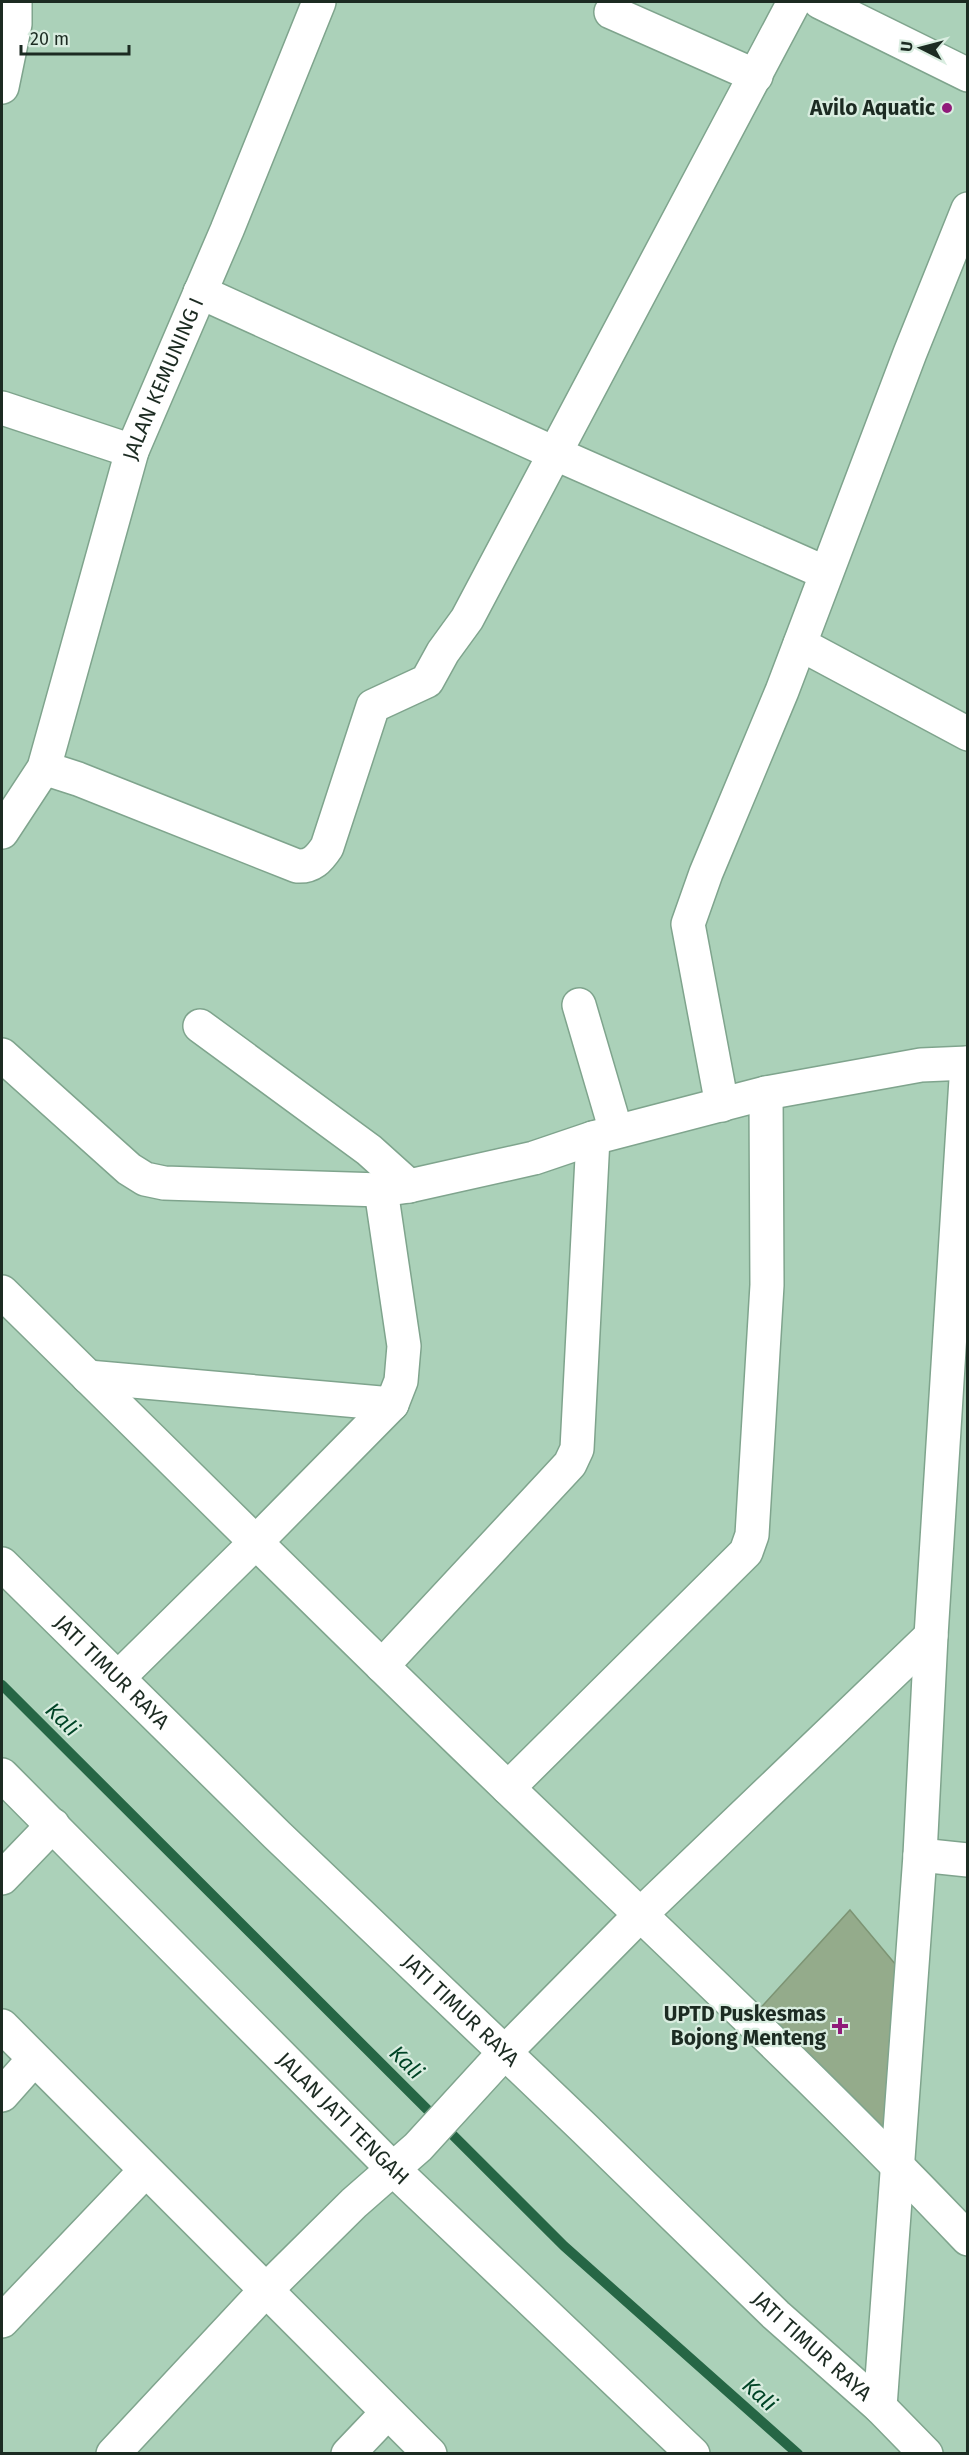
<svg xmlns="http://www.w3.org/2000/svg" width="969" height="2455" font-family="'Fira Sans',sans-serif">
	<rect width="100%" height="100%" fill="#abd1b9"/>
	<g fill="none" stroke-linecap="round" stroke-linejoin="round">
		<path stroke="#266645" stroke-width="10" d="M 2,1685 L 564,2246 L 798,2454"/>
	</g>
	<path fill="#94ab8b" stroke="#7d9474" stroke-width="1.5" d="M 850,1910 L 901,1971 L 884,2136 L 756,2013 Z"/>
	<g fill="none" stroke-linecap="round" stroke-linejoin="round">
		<g stroke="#7fa48d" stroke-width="36">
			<g id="minor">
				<path d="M 611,12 L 756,76"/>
				<path d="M 2,87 L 15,24 L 15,2"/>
				<path d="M 200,292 L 554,453 L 826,573"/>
				<path d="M 2,408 L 132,451"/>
				<path d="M 800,644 L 968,734"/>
				<path d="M 44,768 L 78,779 L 297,866 C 312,867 319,859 327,847 L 373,706 L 427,681 L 443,652 L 467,619 L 794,2"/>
				<path id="s1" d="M 2,832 L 44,768 L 132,451 L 227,230 L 319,2"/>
				<path d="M 579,1005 L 616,1131"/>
				<path d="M 200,1026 L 369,1150 L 409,1186"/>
				<path d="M 2,1055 L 129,1169 L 145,1179 L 164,1183 L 381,1190 L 409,1186 L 534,1158 L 593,1138 L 766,1093 L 921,1065 L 968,1063"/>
				<path d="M 722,1105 L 688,924 L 706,873 L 782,691 L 910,353 L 968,209"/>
				<path d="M 2,1292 C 170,1457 337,1624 507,1787 C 662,1936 820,2083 968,2239"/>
				<path d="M 88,1377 L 392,1404"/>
				<path id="s2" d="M 2,1564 L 277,1835 L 584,2128 L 776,2315 L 880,2407 L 926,2454"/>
				<path d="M 382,1666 L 570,1464 L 577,1449 L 593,1138"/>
				<path d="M 118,1678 L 255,1543 L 392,1404 L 401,1381 L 404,1346 L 381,1190"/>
				<path id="s3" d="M 2,1775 L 394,2170 L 693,2454"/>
				<path d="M 508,1788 L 746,1552 L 752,1535 L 767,1285 L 766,1093"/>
				<path d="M 920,1855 L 968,1860"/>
				<path d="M 2,1878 L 53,1825"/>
				<path d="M 2,2026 L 430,2454"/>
				<path d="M 2,2095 L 34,2059"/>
				<path d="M 2,2321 L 145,2171"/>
				<path d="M 880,2407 L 920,1855 L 931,1636 L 967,1063"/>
				<path d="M 113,2454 L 265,2291 L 354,2203 L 418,2147 L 504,2053 L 641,1914 L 931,1636"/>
				<path d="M 348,2454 L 387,2413"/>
			</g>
		</g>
		<g stroke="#7fa48d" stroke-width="36">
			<path id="major" d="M 820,2 L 968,75"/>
		</g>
		<use href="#minor" stroke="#fff" stroke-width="33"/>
		<use href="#major" stroke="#fff" stroke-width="33"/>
	</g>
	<g fill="#901b7a" stroke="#d9ede0" stroke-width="2">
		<circle cx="947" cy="108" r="6"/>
		<path d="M837 2017h6v6h6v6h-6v6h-6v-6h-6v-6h6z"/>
	</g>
	<g text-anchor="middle" stroke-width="4.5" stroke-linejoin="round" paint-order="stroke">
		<g font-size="21" font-weight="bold" fill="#1c2b22" stroke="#d9ede0" text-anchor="end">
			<text x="935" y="115">Avilo Aquatic</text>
			<text x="826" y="2021">UPTD Puskesmas<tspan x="826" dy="24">Bojong Menteng</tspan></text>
		</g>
		<g font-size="21" fill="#1c2b22" stroke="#d9ede0">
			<text dy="7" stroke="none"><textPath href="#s1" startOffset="484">JALAN KEMUNING I</textPath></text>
			<text dy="7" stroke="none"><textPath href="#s2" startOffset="154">JATI TIMUR RAYA</textPath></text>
			<text dy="7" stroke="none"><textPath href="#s2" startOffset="640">JATI TIMUR RAYA</textPath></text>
			<text dy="7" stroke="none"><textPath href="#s3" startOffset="484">JALAN JATI TENGAH</textPath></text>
			<text dy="7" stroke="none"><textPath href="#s2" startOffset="1126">JATI TIMUR RAYA</textPath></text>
		</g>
		<g font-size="22" font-style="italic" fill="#004426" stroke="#d9ede0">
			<text transform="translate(63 1719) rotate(45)" y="8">Kali</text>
			<text transform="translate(407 2062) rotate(45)" y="8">Kali</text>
			<text transform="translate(760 2394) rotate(42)" y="8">Kali</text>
		</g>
	</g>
	<rect width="969" height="2455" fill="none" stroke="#1c2b22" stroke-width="6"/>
	<g transform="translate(921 48) rotate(276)" stroke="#d9ede0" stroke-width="4.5" paint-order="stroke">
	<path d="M0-4.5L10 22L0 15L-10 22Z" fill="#1c2b22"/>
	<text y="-9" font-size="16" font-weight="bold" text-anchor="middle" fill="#1c2b22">U</text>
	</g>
	<path d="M21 45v9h108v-9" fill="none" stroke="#1c2b22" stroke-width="3"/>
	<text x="30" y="45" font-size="18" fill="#1c2b22" stroke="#d9ede0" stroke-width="4.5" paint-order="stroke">20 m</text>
</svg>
